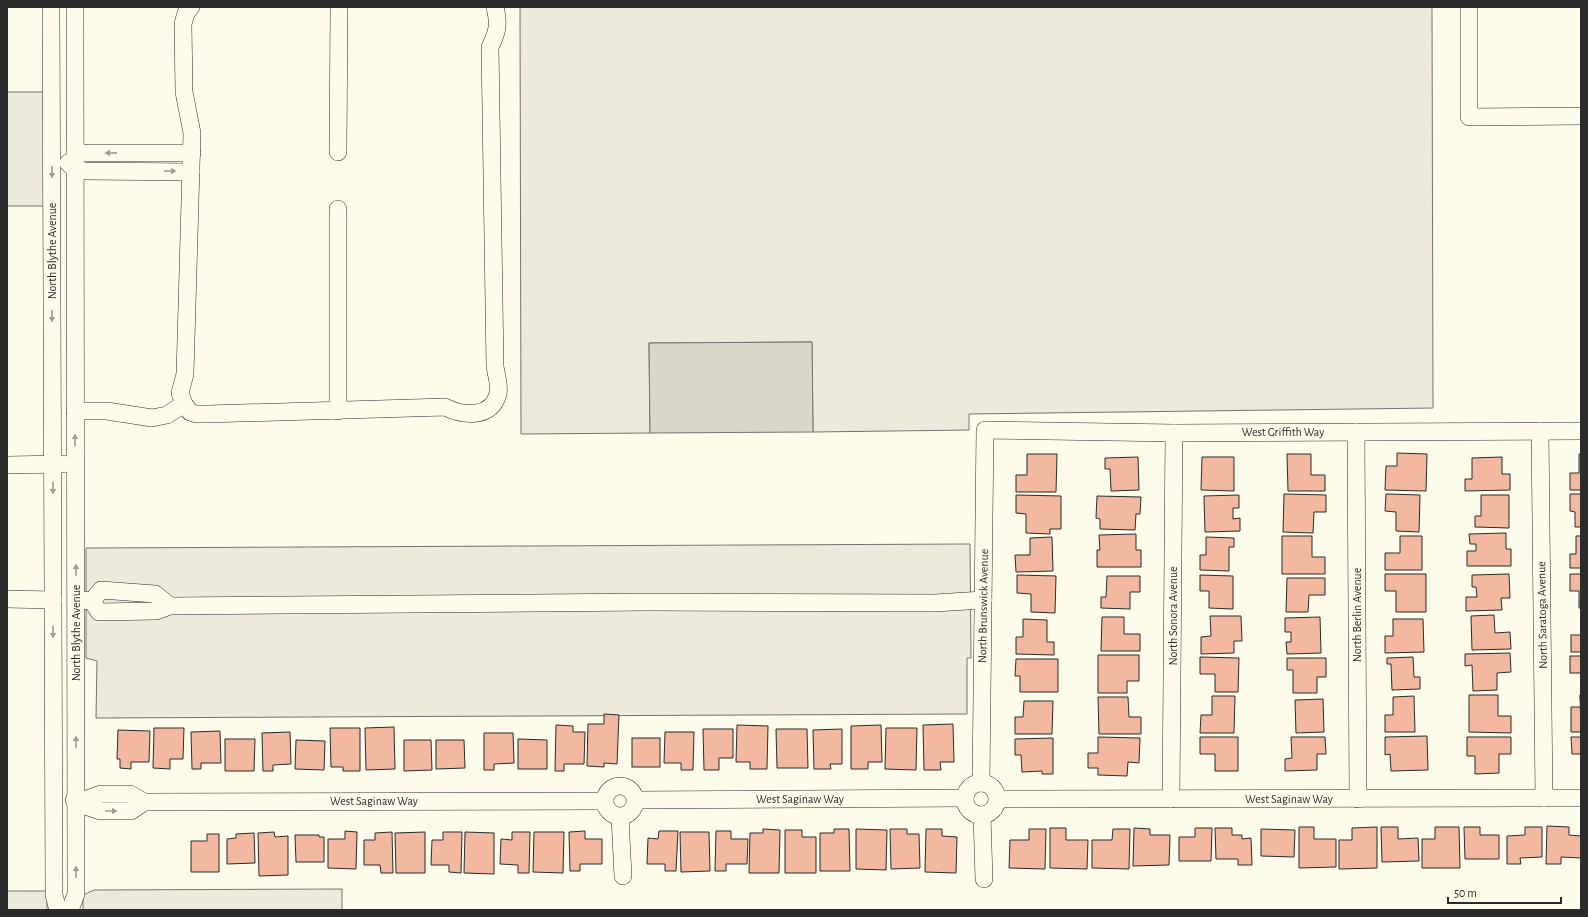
<svg xmlns="http://www.w3.org/2000/svg" width="1588" height="917" font-family="'Alegreya Sans',sans-serif">
	<rect width="100%" height="100%" fill="#fdfbea"/>
	<g fill="#ecebdb" stroke="#74746e">
		<path d="M 520,7 L 1432,7 L 1433,408 L 969,414 L 969,430 L 813,432 L 812,342 L 649,343 L 650,433 L 521,434 Z"/>
		<rect x="7" y="92" width="37" height="114"/>
		<path d="M 970,544 L 971,658 L 967,658 L 967,714 L 96,718 L 97,661 L 86,658 L 86,548 Z"/>
		<path d="M 342,889 L 342,910 L 83,910 L 83,895 L 94,890 Z"/>
		<rect x="7" y="891" width="40" height="19"/>
	</g>
	<path fill="#d8d7c9" stroke="#74746e" d="M 812,342 L 813,432 L 650,433 L 649,343 Z"/>
	<g fill="#f2b8a0" stroke="#2b2b2b">
		<path d="M 1397,453 L 1427,454 L 1426,491 L 1385,490 L 1386,466 L 1397,466 Z"/>
		<path d="M 1027,454 L 1057,454 L 1056,492 L 1016,492 L 1016,475 L 1027,475 Z"/>
		<path d="M 1287,454 L 1311,454 L 1311,475 L 1325,475 L 1325,491 L 1288,491 Z"/>
		<path d="M 1579,454 L 1581,454 L 1581,490 L 1570,490 L 1570,473 L 1579,473 Z"/>
		<path d="M 1138,457 L 1139,490 L 1111,491 L 1110,469 L 1105,469 L 1105,458 Z"/>
		<path d="M 1202,457 L 1234,457 L 1234,491 L 1201,490 Z"/>
		<path d="M 1502,457 L 1502,474 L 1510,474 L 1510,490 L 1465,491 L 1465,479 L 1472,479 L 1472,458 Z"/>
		<path d="M 1284,494 L 1326,495 L 1326,512 L 1314,512 L 1313,533 L 1283,532 Z"/>
		<path d="M 1386,494 L 1420,495 L 1419,532 L 1396,531 L 1396,512 L 1385,511 Z"/>
		<path d="M 1570,494 L 1581,494 L 1581,527 L 1575,527 L 1575,512 L 1570,511 Z"/>
		<path d="M 1016,495 L 1061,496 L 1061,529 L 1050,529 L 1050,534 L 1026,533 L 1026,514 L 1016,513 Z"/>
		<path d="M 1239,495 L 1239,508 L 1233,508 L 1233,519 L 1240,518 L 1240,531 L 1205,532 L 1204,496 Z"/>
		<path d="M 1481,495 L 1509,495 L 1509,528 L 1475,527 L 1475,516 L 1481,516 Z"/>
		<path d="M 1097,496 L 1141,497 L 1140,514 L 1136,514 L 1135,530 L 1100,529 L 1100,519 L 1096,518 Z"/>
		<path d="M 1506,533 L 1506,549 L 1511,549 L 1511,566 L 1467,566 L 1467,551 L 1476,551 L 1476,544 L 1470,544 L 1469,534 Z"/>
		<path d="M 1136,534 L 1136,550 L 1141,550 L 1141,567 L 1097,567 L 1097,550 L 1100,550 L 1099,535 Z"/>
		<path d="M 1282,536 L 1312,536 L 1312,557 L 1325,557 L 1325,574 L 1282,574 Z"/>
		<path d="M 1400,536 L 1422,536 L 1422,570 L 1385,570 L 1385,553 L 1400,553 Z"/>
		<path d="M 1576,536 L 1581,536 L 1581,568 L 1570,568 L 1570,554 L 1576,554 Z"/>
		<path d="M 1052,537 L 1053,571 L 1016,572 L 1015,555 L 1030,555 L 1030,538 Z"/>
		<path d="M 1206,537 L 1234,538 L 1234,547 L 1229,547 L 1229,571 L 1200,570 L 1200,555 L 1206,555 Z"/>
		<path d="M 1385,574 L 1426,574 L 1426,612 L 1396,612 L 1396,591 L 1385,591 Z"/>
		<path d="M 1509,574 L 1510,598 L 1501,598 L 1502,610 L 1466,611 L 1466,597 L 1477,597 L 1476,587 L 1472,587 L 1472,575 Z"/>
		<path d="M 1570,574 L 1581,574 L 1581,608 L 1579,608 L 1579,591 L 1570,591 Z"/>
		<path d="M 1017,575 L 1056,576 L 1055,613 L 1031,612 L 1031,594 L 1017,593 Z"/>
		<path d="M 1200,575 L 1233,576 L 1233,609 L 1209,608 L 1209,591 L 1200,591 Z"/>
		<path d="M 1107,576 L 1140,576 L 1140,592 L 1130,592 L 1130,609 L 1101,608 L 1101,597 L 1106,597 Z"/>
		<path d="M 1287,578 L 1325,578 L 1325,595 L 1309,595 L 1308,612 L 1286,612 Z"/>
		<path d="M 1494,615 L 1495,633 L 1510,632 L 1511,649 L 1472,650 L 1471,616 Z"/>
		<path d="M 1210,616 L 1241,616 L 1242,641 L 1234,641 L 1234,653 L 1201,654 L 1201,637 L 1211,636 Z"/>
		<path d="M 1102,617 L 1124,617 L 1124,634 L 1140,634 L 1140,651 L 1101,651 Z"/>
		<path d="M 1320,617 L 1321,653 L 1287,654 L 1286,642 L 1291,642 L 1291,632 L 1285,632 L 1285,618 Z"/>
		<path d="M 1023,619 L 1047,620 L 1047,642 L 1054,642 L 1054,655 L 1016,654 L 1016,637 L 1023,637 Z"/>
		<path d="M 1393,619 L 1423,619 L 1424,652 L 1385,653 L 1385,636 L 1393,636 Z"/>
		<rect x="1571" y="635" width="10" height="17"/>
		<path d="M 1510,653 L 1511,672 L 1497,673 L 1497,690 L 1473,691 L 1472,665 L 1465,666 L 1465,654 Z"/>
		<path d="M 1098,655 L 1139,655 L 1139,681 L 1127,681 L 1127,693 L 1098,693 Z"/>
		<rect x="1570" y="656" width="11" height="17"/>
		<path d="M 1200,657 L 1239,658 L 1238,692 L 1215,692 L 1215,674 L 1200,674 Z"/>
		<path d="M 1413,657 L 1414,677 L 1420,677 L 1420,689 L 1392,690 L 1391,664 L 1387,664 L 1387,658 Z"/>
		<path d="M 1287,658 L 1326,658 L 1326,677 L 1317,677 L 1317,693 L 1293,693 L 1293,670 L 1287,670 Z"/>
		<path d="M 1016,659 L 1058,659 L 1058,692 L 1020,692 L 1020,676 L 1015,676 Z"/>
		<path d="M 1469,695 L 1498,695 L 1498,716 L 1511,716 L 1511,733 L 1469,732 Z"/>
		<path d="M 1580,695 L 1581,732 L 1571,732 L 1571,707 L 1581,707 Z"/>
		<path d="M 1212,696 L 1235,696 L 1234,733 L 1200,733 L 1201,715 L 1212,715 Z"/>
		<path d="M 1414,696 L 1415,732 L 1385,732 L 1385,715 L 1393,715 L 1393,697 Z"/>
		<path d="M 1098,697 L 1128,697 L 1129,717 L 1141,717 L 1141,734 L 1099,734 Z"/>
		<path d="M 1323,699 L 1324,732 L 1296,733 L 1295,700 Z"/>
		<path d="M 1024,701 L 1053,701 L 1052,734 L 1015,734 L 1015,717 L 1023,717 Z"/>
		<path d="M 604,714 L 619,715 L 617,764 L 604,763 L 604,767 L 587,766 L 588,724 L 604,724 Z"/>
		<path d="M 953,724 L 954,762 L 940,762 L 941,770 L 924,770 L 923,725 Z"/>
		<path d="M 556,725 L 573,726 L 573,732 L 585,732 L 584,764 L 564,764 L 564,771 L 555,771 Z"/>
		<path d="M 737,725 L 768,726 L 767,769 L 750,769 L 750,762 L 736,762 Z"/>
		<path d="M 881,725 L 882,762 L 868,762 L 868,769 L 851,769 L 851,726 Z"/>
		<path d="M 394,727 L 395,769 L 366,770 L 365,728 Z"/>
		<path d="M 154,728 L 184,728 L 183,759 L 170,759 L 170,769 L 153,768 Z"/>
		<path d="M 330,728 L 360,728 L 360,771 L 343,771 L 343,767 L 331,767 Z"/>
		<path d="M 886,728 L 917,728 L 916,770 L 885,769 Z"/>
		<path d="M 703,729 L 733,729 L 733,758 L 719,758 L 719,770 L 704,770 Z"/>
		<path d="M 776,729 L 807,729 L 808,768 L 777,768 Z"/>
		<path d="M 842,729 L 842,764 L 830,764 L 831,769 L 814,769 L 813,730 Z"/>
		<path d="M 118,730 L 150,731 L 149,762 L 131,762 L 131,769 L 120,768 L 120,759 L 117,759 Z"/>
		<path d="M 220,731 L 221,763 L 201,763 L 201,769 L 192,769 L 191,732 Z"/>
		<path d="M 290,732 L 291,764 L 273,765 L 273,771 L 263,771 L 262,733 Z"/>
		<path d="M 665,732 L 694,732 L 693,770 L 681,770 L 681,763 L 664,763 Z"/>
		<path d="M 484,733 L 513,733 L 514,763 L 494,764 L 494,770 L 484,770 Z"/>
		<path d="M 1427,736 L 1428,770 L 1391,771 L 1390,754 L 1385,755 L 1385,737 Z"/>
		<path d="M 1098,737 L 1140,738 L 1139,763 L 1128,762 L 1127,776 L 1098,775 L 1098,768 L 1088,768 L 1088,753 L 1098,753 Z"/>
		<path d="M 1200,737 L 1238,737 L 1238,771 L 1215,771 L 1215,754 L 1200,754 Z"/>
		<path d="M 1291,737 L 1325,737 L 1326,754 L 1317,754 L 1317,770 L 1285,771 L 1285,759 L 1292,758 Z"/>
		<path d="M 1467,737 L 1511,737 L 1511,754 L 1499,754 L 1499,773 L 1475,774 L 1475,756 L 1467,756 Z"/>
		<path d="M 1571,737 L 1581,737 L 1581,754 L 1572,754 Z"/>
		<rect x="632" y="738" width="28" height="29"/>
		<path d="M 1053,738 L 1053,774 L 1042,774 L 1042,771 L 1022,772 L 1021,755 L 1015,755 L 1015,739 Z"/>
		<path d="M 225,739 L 255,739 L 254,771 L 225,771 Z"/>
		<path d="M 518,739 L 547,740 L 547,769 L 518,769 Z"/>
		<path d="M 296,740 L 325,741 L 324,770 L 295,769 Z"/>
		<path d="M 404,740 L 431,740 L 432,770 L 404,771 Z"/>
		<path d="M 436,740 L 464,740 L 465,768 L 436,769 Z"/>
		<path d="M 1547,826 L 1569,827 L 1569,835 L 1581,836 L 1581,858 L 1561,857 L 1561,864 L 1546,864 Z"/>
		<path d="M 1299,827 L 1314,827 L 1314,839 L 1336,839 L 1336,867 L 1299,868 Z"/>
		<path d="M 1377,827 L 1377,868 L 1339,869 L 1339,840 L 1352,840 L 1352,828 Z"/>
		<path d="M 1381,827 L 1398,827 L 1398,839 L 1418,838 L 1419,861 L 1382,862 Z"/>
		<path d="M 1435,827 L 1459,827 L 1460,868 L 1422,868 L 1422,839 L 1435,839 Z"/>
		<path d="M 1464,827 L 1480,827 L 1480,835 L 1499,835 L 1499,859 L 1465,859 Z"/>
		<path d="M 1525,827 L 1542,827 L 1542,857 L 1520,858 L 1521,864 L 1507,864 L 1507,836 L 1525,835 Z"/>
		<path d="M 1050,828 L 1066,828 L 1066,840 L 1088,840 L 1087,869 L 1050,868 Z"/>
		<path d="M 1134,828 L 1150,829 L 1150,835 L 1170,835 L 1169,865 L 1133,866 Z"/>
		<path d="M 1195,828 L 1212,828 L 1211,861 L 1179,861 L 1179,837 L 1195,837 Z"/>
		<path d="M 1215,828 L 1232,828 L 1232,835 L 1242,835 L 1242,839 L 1251,838 L 1252,865 L 1238,865 L 1238,859 L 1216,859 Z"/>
		<path d="M 763,829 L 780,830 L 779,873 L 749,873 L 750,833 L 763,833 Z"/>
		<path d="M 834,829 L 849,829 L 850,871 L 820,871 L 820,833 L 834,833 Z"/>
		<path d="M 856,829 L 887,830 L 886,870 L 856,869 Z"/>
		<path d="M 890,829 L 907,829 L 907,834 L 919,834 L 920,868 L 891,869 Z"/>
		<path d="M 926,829 L 942,829 L 942,836 L 957,837 L 956,873 L 925,872 Z"/>
		<path d="M 1029,829 L 1046,829 L 1045,869 L 1009,868 L 1010,840 L 1029,840 Z"/>
		<path d="M 1113,829 L 1130,829 L 1129,869 L 1092,868 L 1092,840 L 1112,840 Z"/>
		<path d="M 1261,829 L 1295,830 L 1294,857 L 1261,856 Z"/>
		<path d="M 785,830 L 802,830 L 802,837 L 816,837 L 816,873 L 785,873 Z"/>
		<path d="M 345,831 L 357,832 L 356,869 L 328,868 L 328,839 L 345,839 Z"/>
		<path d="M 585,831 L 585,839 L 602,839 L 602,864 L 580,864 L 580,871 L 570,871 L 569,832 Z"/>
		<path d="M 659,831 L 678,831 L 676,871 L 665,871 L 665,864 L 647,864 L 648,838 L 658,839 Z"/>
		<path d="M 716,831 L 731,831 L 731,839 L 748,839 L 747,864 L 726,864 L 726,871 L 715,871 Z"/>
		<path d="M 274,832 L 275,837 L 288,836 L 288,875 L 259,876 L 258,833 Z"/>
		<path d="M 392,832 L 393,873 L 381,873 L 380,865 L 364,865 L 364,840 L 375,840 L 375,833 Z"/>
		<path d="M 425,832 L 425,873 L 396,873 L 395,833 Z"/>
		<path d="M 443,832 L 462,832 L 461,873 L 449,872 L 449,865 L 431,865 L 432,840 L 443,840 Z"/>
		<path d="M 465,832 L 494,833 L 494,874 L 464,873 Z"/>
		<path d="M 512,832 L 530,832 L 529,873 L 518,873 L 518,865 L 500,864 L 501,839 L 512,840 Z"/>
		<path d="M 534,832 L 564,832 L 563,873 L 533,872 Z"/>
		<path d="M 680,832 L 709,832 L 710,871 L 681,872 Z"/>
		<path d="M 254,833 L 255,863 L 227,864 L 227,839 L 236,838 L 236,834 Z"/>
		<path d="M 207,834 L 219,834 L 219,872 L 191,872 L 191,841 L 207,841 Z"/>
		<path d="M 295,835 L 319,835 L 319,837 L 324,837 L 324,862 L 296,862 Z"/>
	</g>
	<g fill="none" stroke-linecap="round" stroke-linejoin="round">
		<g stroke="#2b2b2b" stroke-width="18">
			<g id="minor">
				<path d="M 51,7 L 54,895 L 58,910"/>
				<path d="M 191,7 L 186,13 L 183,24 L 184,92 L 192,133 L 185,374 L 180,393 L 184,404 L 190,412 L 196,414 L 208,414 L 445,407 C 463,416 491,419 498,394 C 500,386 496,374 495,366 L 490,47 C 498,31 499,24 495,7"/>
				<path d="M 1469,7 L 1469,117 L 1581,116"/>
				<path d="M 338,152 L 339,7"/>
				<path d="M 75,153 L 192,153"/>
				<path d="M 68,163 L 75,169 L 86,171 L 191,172"/>
				<path d="M 75,411 L 107,411 L 152,418 L 167,415 L 184,404"/>
				<path d="M 338,411 L 338,209"/>
				<path d="M 1540,431 L 1544,798"/>
				<path d="M 1356,432 L 1358,799"/>
				<path d="M 7,465 L 63,464"/>
				<path d="M 7,599 L 53,600"/>
				<path d="M 81,600 L 92,601 L 101,590 L 155,594 L 170,606"/>
				<path d="M 92,601 L 99,612 L 156,611 L 170,606 L 648,602 L 935,603 L 983,600"/>
				<path d="M 981,783 L 985,430 L 1174,433 L 1581,431"/>
				<circle cx="981" cy="799" r="16"/>
				<circle cx="620" cy="801" r="15"/>
				<path d="M 998,799 L 1581,798"/>
				<path d="M 1171,799 L 1174,433"/>
				<path d="M 74,800 L 76,803 L 100,811 L 131,811 L 144,802"/>
				<path d="M 636,800 L 965,798"/>
				<path d="M 76,803 L 101,794 L 130,794 L 144,802 L 603,801"/>
				<path d="M 982,815 L 984,879"/>
				<path d="M 620,817 L 623,876"/>
				<path d="M 70,910 L 76,894 L 75,7"/>
			</g>
		</g>
		<use href="#minor" stroke="#fdfbea" stroke-width="17"/>
	</g>
	<defs><path id="oneway-solid" d="M-6-.8H1V-3.2L6.5 0L1 3.2V.8H-6Z"/></defs>
	<g fill="#9e9d94">
		<use href="#oneway-solid" transform="translate(111 153) rotate(179)"/>
		<use href="#oneway-solid" transform="translate(170 171) rotate(-1)"/>
		<use href="#oneway-solid" transform="translate(52 172) rotate(90)"/>
		<use href="#oneway-solid" transform="translate(52 316) rotate(90)"/>
		<use href="#oneway-solid" transform="translate(75 440) rotate(-90)"/>
		<use href="#oneway-solid" transform="translate(53 488) rotate(90)"/>
		<use href="#oneway-solid" transform="translate(76 570) rotate(-90)"/>
		<use href="#oneway-solid" transform="translate(53 632) rotate(90)"/>
		<use href="#oneway-solid" transform="translate(76 742) rotate(-90)"/>
		<use href="#oneway-solid" transform="translate(111 811)"/>
		<use href="#oneway-solid" transform="translate(76 872) rotate(-90)"/>
	</g>
	<g text-anchor="middle" stroke-width="3" stroke-linejoin="round" paint-order="stroke">
		<g font-size="12" fill="#2b2b2b" stroke="#fdfbea">
			<text transform="translate(52 251) rotate(-90)" y="4">North Blythe Avenue</text>
			<text x="1283" y="436">West Griffith Way</text>
			<text transform="translate(983 606) rotate(-89)" y="4">North Brunswick Avenue</text>
			<text transform="translate(1357 615) rotate(-90)" y="4">North Berlin Avenue</text>
			<text transform="translate(1542 615) rotate(-91)" y="4">North Saratoga Avenue</text>
			<text transform="translate(1173 616) rotate(-90)" y="4">North Sonora Avenue</text>
			<text transform="translate(76 633) rotate(-90)" y="4">North Blythe Avenue</text>
			<text x="800" y="803">West Saginaw Way</text>
			<text x="1289" y="803">West Saginaw Way</text>
			<text x="374" y="805">West Saginaw Way</text>
		</g>
	</g>
	<rect width="1588" height="917" fill="none" stroke="#2b2b2b" stroke-width="16"/>
	<path d="M1448 897v6h113v-6" fill="none" stroke="#2b2b2b" stroke-width="2"/>
	<text x="1454" y="897" font-size="12" fill="#2b2b2b" stroke="#fdfbea" stroke-width="3" paint-order="stroke">50 m</text>
</svg>
